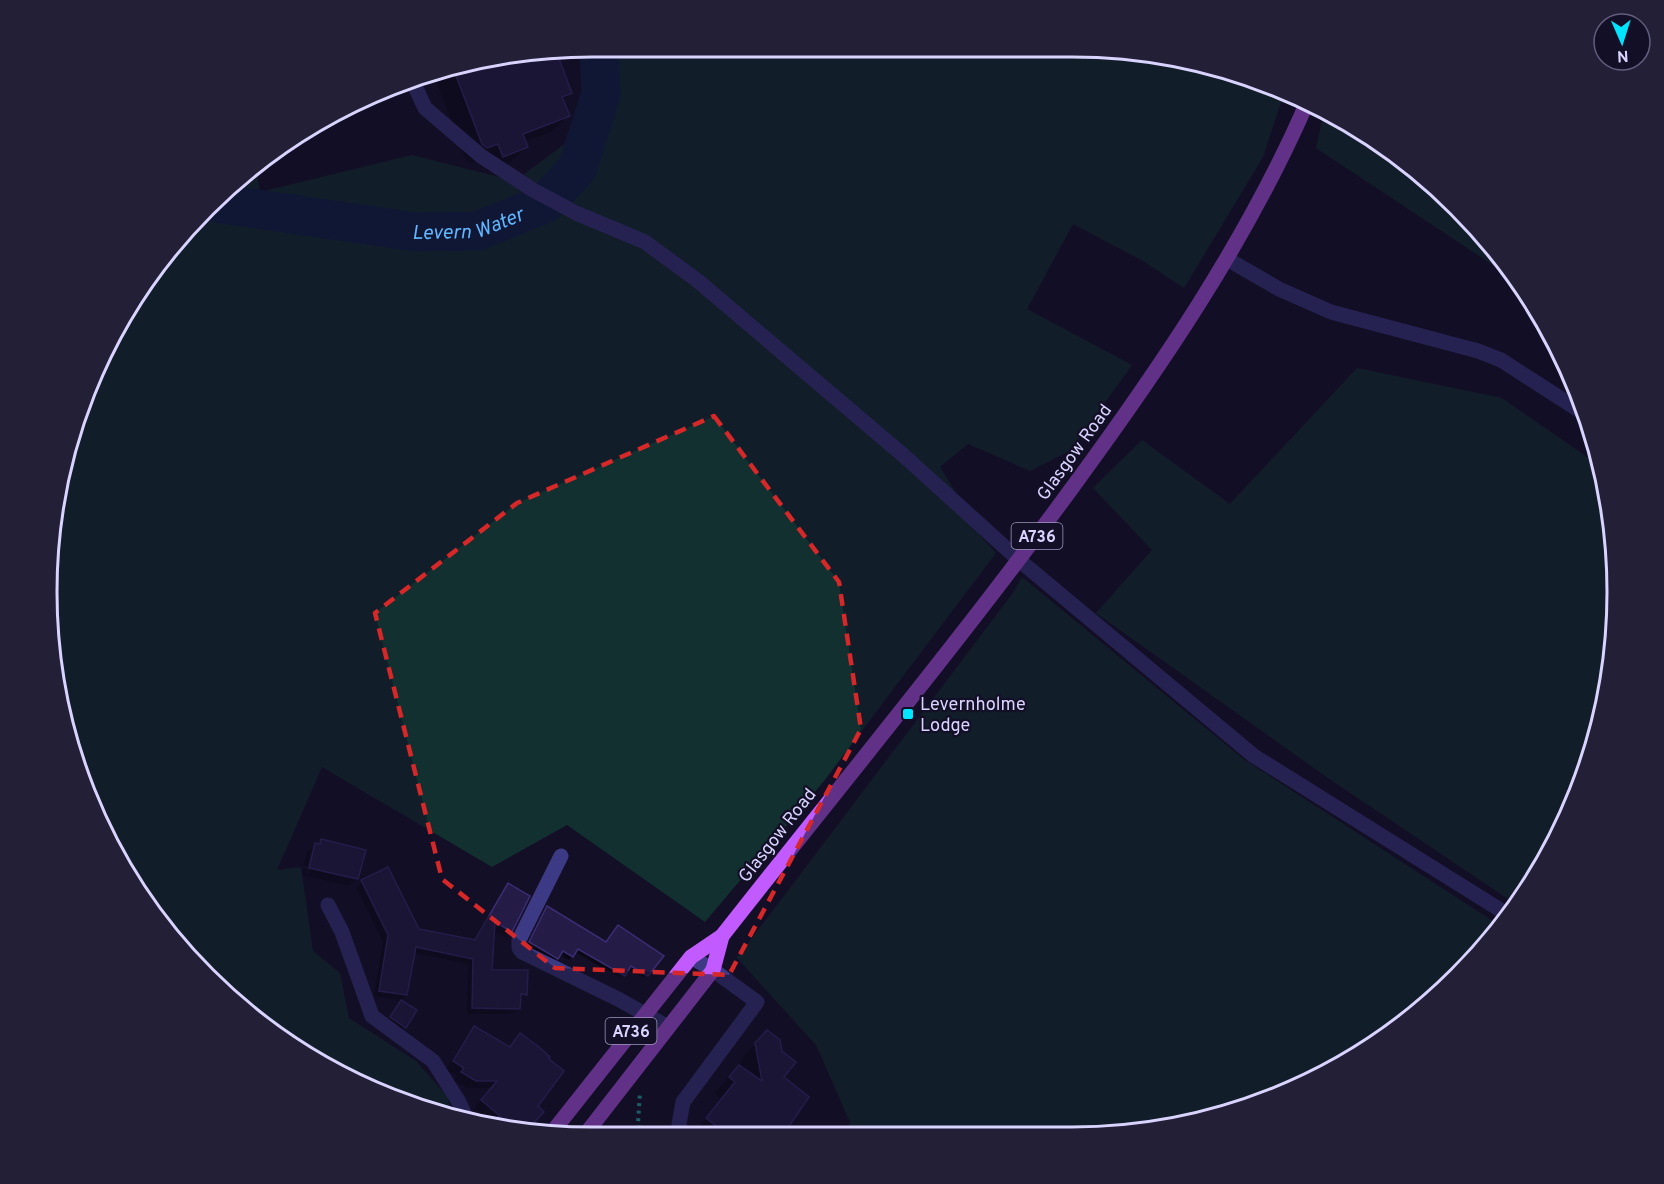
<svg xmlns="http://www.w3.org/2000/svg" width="1664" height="1184" font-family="Overpass,sans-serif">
	<rect width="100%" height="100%" fill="#130f26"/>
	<g fill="#12302f">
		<path d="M 592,47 L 1072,47 L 1179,57 L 1283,96 L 1263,157 L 1184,288 L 1143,261 L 1073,224 L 1027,309 L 1132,365 L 1071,450 L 1030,471 L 968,444 L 940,467 L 964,506 L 958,511 L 996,553 L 824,781 L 705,922 L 567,825 L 492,867 L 322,767 L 277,870 L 301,867 L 313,951 L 340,973 L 349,1018 L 416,1061 L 447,1096 L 454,1120 L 351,1081 L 260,1025 L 182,952 L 103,833 L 51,664 L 51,521 L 88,383 L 182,233 L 256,167 L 260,192 L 412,155 L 515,181 L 583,130 L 584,48 Z"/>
		<path d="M 1324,112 L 1345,120 L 1482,232 L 1517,281 L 1316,148 Z"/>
		<path d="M 1357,368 L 1502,398 L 1600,466 L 1613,520 L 1616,627 L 1599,733 L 1561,833 L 1517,905 L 1328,778 L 1096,613 L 1152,550 L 1093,488 L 1142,440 L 1230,504 Z"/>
		<path d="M 1022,577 L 1242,758 L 1502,927 L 1432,1002 L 1313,1081 L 1144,1133 L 844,1135 L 850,1122 L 816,1045 L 737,958 L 1013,593 Z"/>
	</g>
	<g fill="#0007">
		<path d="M 564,50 L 557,57 L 570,93 L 562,101 L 568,116 L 552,132 L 524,142 L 526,147 L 510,163 L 487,172 L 482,159 L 470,163 L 466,160 L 433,73 L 450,65 Z"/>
		<path d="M 322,841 L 357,879 L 349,886 L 302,875 L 304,868 L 307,869 L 306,874 L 308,875 L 310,869 L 354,880 L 354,877 L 315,847 L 311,851 L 308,866 L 304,865 L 307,852 Z"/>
		<path d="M 387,869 L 418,930 L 474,941 L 503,891 L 508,885 L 528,896 L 511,931 L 505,937 L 493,930 L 490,971 L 526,994 L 519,1001 L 519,1008 L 513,1014 L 467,1014 L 468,964 L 413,953 L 406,995 L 400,1001 L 374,996 L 383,942 L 356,888 L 362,882 Z"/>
		<path d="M 547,908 L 646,975 L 643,978 L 627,969 L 621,978 L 575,952 L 569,960 L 559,954 L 554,961 L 526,946 Z"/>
		<path d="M 401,1002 L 415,1011 L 401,1030 L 387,1021 Z"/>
		<path d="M 475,1028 L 509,1048 L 520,1035 L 536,1106 L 542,1112 L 524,1131 L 489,1125 L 491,1123 L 474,1109 L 491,1088 L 467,1088 L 454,1080 L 457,1076 L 446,1070 L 466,1036 Z"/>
		<path d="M 767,1032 L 782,1077 L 781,1135 L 692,1136 L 720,1099 L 714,1093 L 739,1067 L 741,1068 L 740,1060 Z"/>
	</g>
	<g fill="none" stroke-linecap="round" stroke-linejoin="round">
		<path stroke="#0c2248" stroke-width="39" id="s1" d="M 216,203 L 415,232 L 478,231 L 544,204 L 577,169 L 601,94 L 599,47"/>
	</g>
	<g fill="#241b47" stroke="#3b2d73" stroke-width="1.5">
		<path d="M 556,51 L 572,93 L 562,97 L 570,116 L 523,134 L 528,147 L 503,157 L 498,144 L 487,148 L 482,144 L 452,65 Z"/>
		<path d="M 321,839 L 366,850 L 358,879 L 309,868 L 315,843 L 320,844 Z"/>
		<path d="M 388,867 L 419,929 L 475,940 L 508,883 L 530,896 L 512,932 L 495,922 L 492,970 L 528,970 L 527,995 L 521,994 L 520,1009 L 472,1008 L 473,959 L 416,947 L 407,995 L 379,991 L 388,935 L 361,880 Z"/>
		<path d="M 547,906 L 606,942 L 618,925 L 664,956 L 648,976 L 631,966 L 625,976 L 578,949 L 573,957 L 563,951 L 558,959 L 529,942 Z"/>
		<path d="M 401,1000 L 417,1010 L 406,1028 L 390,1017 Z"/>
		<path d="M 474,1026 L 510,1047 L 520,1033 L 539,1047 L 550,1057 L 549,1059 L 564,1071 L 538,1106 L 544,1112 L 526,1131 L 484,1124 L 500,1116 L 481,1100 L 497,1081 L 476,1081 L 461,1072 L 464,1068 L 453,1061 Z"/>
		<path d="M 767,1030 L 780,1040 L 782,1051 L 796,1062 L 784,1077 L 809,1097 L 783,1135 L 728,1135 L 706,1118 L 735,1082 L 729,1077 L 739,1065 L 762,1081 L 755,1043 Z"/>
	</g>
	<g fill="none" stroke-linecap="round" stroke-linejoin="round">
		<path stroke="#2fb8b0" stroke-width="4" stroke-dasharray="3 4.5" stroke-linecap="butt" d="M 640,1136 L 638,1123 L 640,1092"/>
		<g stroke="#3d3a85" stroke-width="15">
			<path d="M 413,82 L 425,108 L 481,156 L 533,190 L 576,213 L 645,242 L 698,281 L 903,455 L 1019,560 L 1254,756 L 1510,916"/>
			<path d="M 1227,259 L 1279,289 L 1331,312 L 1478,351 L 1501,360 L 1588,416"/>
			<path d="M 561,856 L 519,940 L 519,948 L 522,952 L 618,999 L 668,1027"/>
			<path d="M 328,905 L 342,932 L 372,1016 L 433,1061 L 459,1102 L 468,1122"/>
			<path d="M 813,1135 L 814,1134"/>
			<path d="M 683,1136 L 679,1124 L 683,1102 L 757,1002 L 713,970 L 691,957"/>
		</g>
		<g stroke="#c25bff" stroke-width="15">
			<path d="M 550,1135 L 691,957 L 722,936 C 839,787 960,641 1072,488 C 1160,368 1246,242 1306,105"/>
			<path d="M 584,1136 L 713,970 L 722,936"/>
		</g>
	</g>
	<path d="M0 0H1664V1184H0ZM 714,416 L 839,582 L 861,729 L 729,975 L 555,968 L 442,879 L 375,613 L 517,503 Z" fill="#130f26" fill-opacity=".55" fill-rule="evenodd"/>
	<path fill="none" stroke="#d62828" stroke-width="4.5" stroke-dasharray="12 8" stroke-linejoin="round" d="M 714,416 L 839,582 L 861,729 L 729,975 L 555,968 L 442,879 L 375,613 L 517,503 Z"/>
	<rect fill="#00e5ff" stroke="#130f26" stroke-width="2" x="902" y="708" width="12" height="12" rx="3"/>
	<g text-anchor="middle" stroke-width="4.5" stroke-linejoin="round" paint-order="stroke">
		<g fill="#130f26" stroke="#9e99be" stroke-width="1.5">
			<rect x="1011.5" y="523" width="51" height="26" rx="4.5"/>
			<rect x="605.5" y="1018" width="51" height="26" rx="4.5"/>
		</g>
		<g font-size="16" font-weight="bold" fill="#d9d4ff">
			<text x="1037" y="542">A736</text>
			<text x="631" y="1037">A736</text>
		</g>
		<g font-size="18" fill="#d9d4ff" stroke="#130f26">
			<text transform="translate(1074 452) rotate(-54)" y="6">Glasgow Road</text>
			<text transform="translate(777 835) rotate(-52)" y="6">Glasgow Road</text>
		</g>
		<g font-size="18" fill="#d9d4ff" stroke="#130f26" text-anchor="start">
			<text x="920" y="710">Levernholme<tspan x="920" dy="21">Lodge</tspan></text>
		</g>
		<g font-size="20" font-style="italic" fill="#62b6ff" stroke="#130f26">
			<text dy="7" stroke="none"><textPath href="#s1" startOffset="255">Levern Water</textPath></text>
		</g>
	</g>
	<path d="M0 0H1664V1184H0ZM592 57H1072A535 535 0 0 1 1607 592V592A535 535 0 0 1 1072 1127H592A535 535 0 0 1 57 592V592A535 535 0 0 1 592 57Z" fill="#231f37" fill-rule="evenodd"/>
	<path fill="none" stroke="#d9d4ff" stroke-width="3" d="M592 57H1072A535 535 0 0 1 1607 592V592A535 535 0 0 1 1072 1127H592A535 535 0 0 1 57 592V592A535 535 0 0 1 592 57Z"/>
	<g transform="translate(1622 42) rotate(177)"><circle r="28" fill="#130f26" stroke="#625e7d" stroke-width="1.5"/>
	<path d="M0-4.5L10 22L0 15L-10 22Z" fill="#00e5ff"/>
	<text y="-9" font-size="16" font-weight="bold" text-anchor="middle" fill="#d9d4ff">N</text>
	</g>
</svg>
